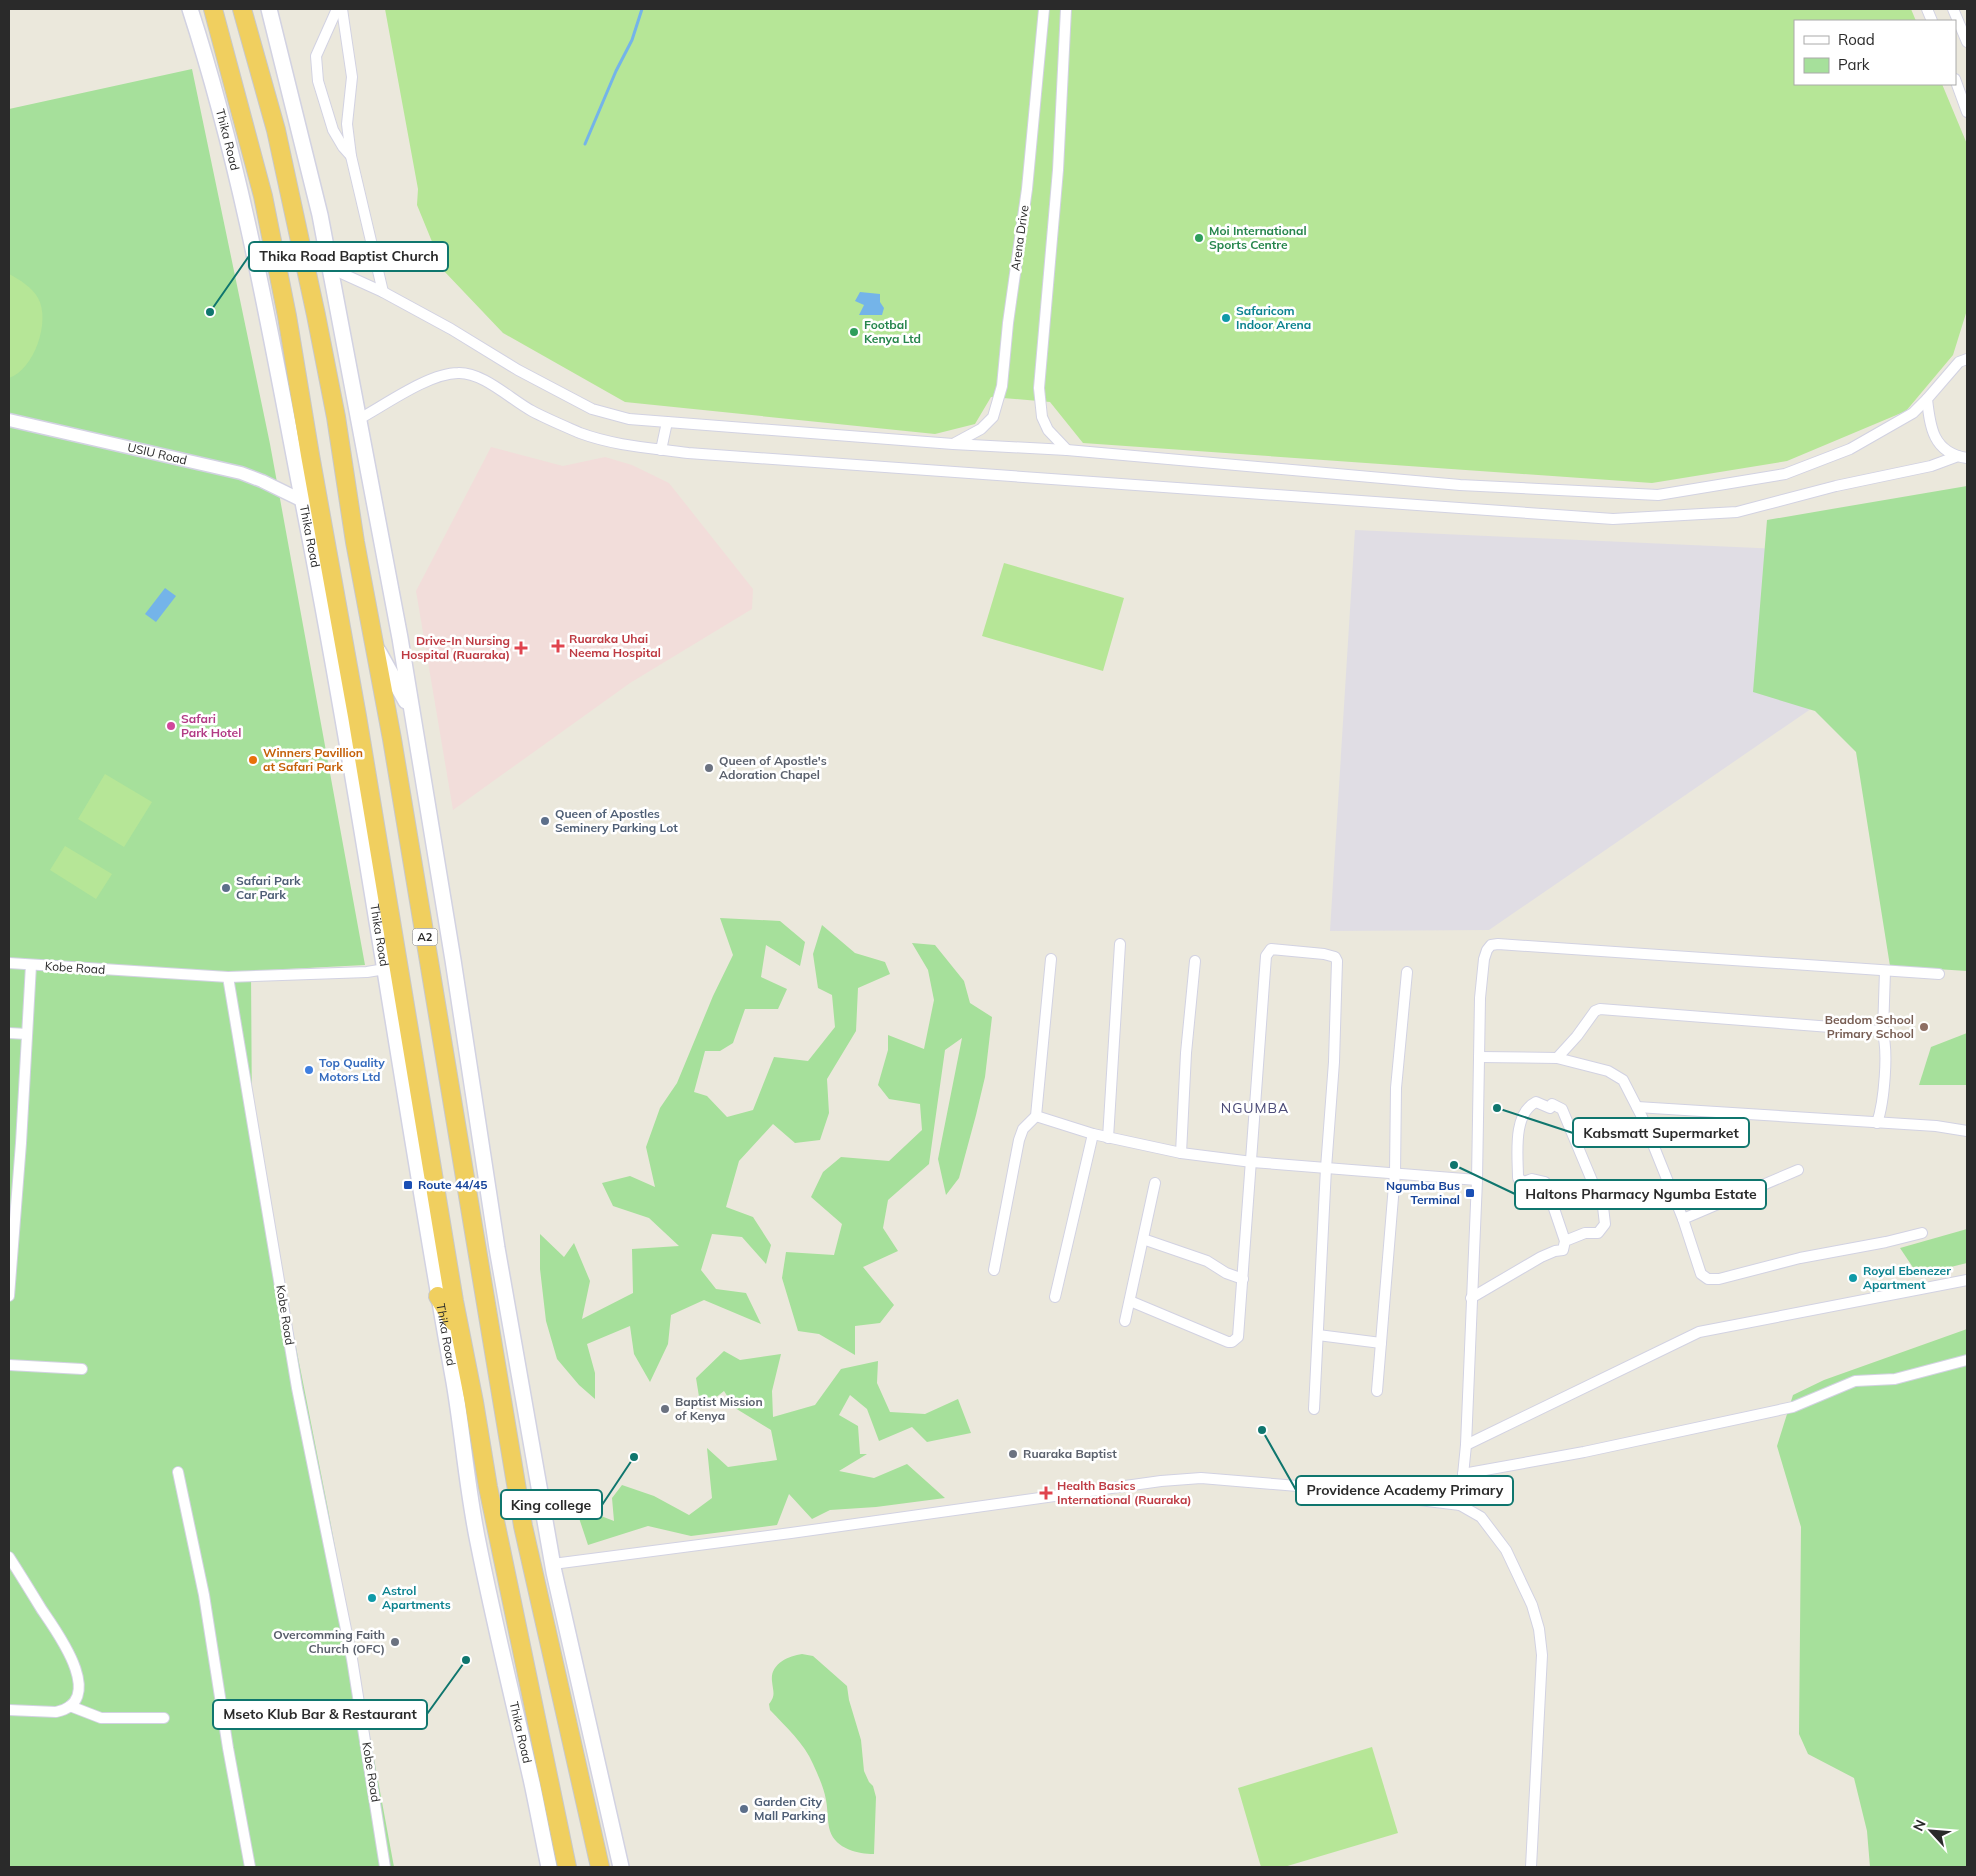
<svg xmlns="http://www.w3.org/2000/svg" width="1976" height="1876" font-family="Mulish,sans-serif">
	<rect width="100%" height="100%" fill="#ebe8dc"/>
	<path fill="#e0dde4" d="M 1355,530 L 1892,554 L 1879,662 L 1489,930 L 1330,931 Z"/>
	<path fill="#f2ddda" d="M 491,447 L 563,466 L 605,457 L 632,465 L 669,483 L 753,589 L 752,609 L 630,683 L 453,810 L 416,591 Z"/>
	<g fill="#a6e09b">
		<path d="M 192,69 L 270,444 L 365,965 L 251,971 L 252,1124 L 328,1509 L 394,1867 L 9,1867 L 9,109 Z"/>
		<path d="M 1967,486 L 1967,971 L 1890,966 L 1856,752 L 1815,711 L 1753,692 L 1767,520 Z"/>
		<path d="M 720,918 L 780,921 L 805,942 L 800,966 L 766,945 L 761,977 L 787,989 L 778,1009 L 745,1009 L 733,1043 L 720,1051 L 705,1051 L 694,1092 L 707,1096 L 727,1117 L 753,1110 L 774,1057 L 808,1061 L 835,1027 L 832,995 L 818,988 L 813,954 L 822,925 L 855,953 L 885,962 L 890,974 L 858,988 L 856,1031 L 827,1079 L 829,1113 L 820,1140 L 795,1143 L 773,1124 L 739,1161 L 726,1207 L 753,1217 L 771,1245 L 766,1264 L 742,1237 L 712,1234 L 701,1270 L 716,1289 L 746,1293 L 761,1324 L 704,1300 L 671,1315 L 668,1344 L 650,1382 L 634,1354 L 630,1326 L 587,1344 L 595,1373 L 595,1399 L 579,1385 L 557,1359 L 546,1321 L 540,1269 L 540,1234 L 564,1257 L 574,1243 L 590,1281 L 582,1319 L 633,1293 L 632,1249 L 679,1246 L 649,1218 L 613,1206 L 602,1183 L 630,1176 L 655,1187 L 646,1147 L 660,1108 L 677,1083 L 713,996 L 733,955 Z"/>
		<path d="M 912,943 L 935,945 L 964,981 L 970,1003 L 992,1017 L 985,1077 L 976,1115 L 959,1178 L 946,1195 L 938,1159 L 962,1038 L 945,1050 L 929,1164 L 888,1200 L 883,1228 L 898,1251 L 863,1267 L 894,1305 L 880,1323 L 855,1326 L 855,1355 L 819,1334 L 798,1331 L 782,1278 L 786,1252 L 834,1255 L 842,1224 L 811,1197 L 823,1172 L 841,1157 L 889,1161 L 922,1130 L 920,1104 L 889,1099 L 878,1085 L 888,1050 L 888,1035 L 924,1049 L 934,1000 L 928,970 Z"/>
		<path d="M 1967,1033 L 1967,1085 L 1919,1085 L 1931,1047 Z"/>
		<path d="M 1967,1229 L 1967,1263 L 1918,1275 L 1900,1248 Z"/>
		<path d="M 1967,1329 L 1967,1867 L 1870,1867 L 1867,1831 L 1854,1778 L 1808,1754 L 1799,1734 L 1801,1527 L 1777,1446 L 1793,1395 L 1824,1380 Z"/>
		<path d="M 724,1351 L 740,1360 L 781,1354 L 772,1391 L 773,1417 L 815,1405 L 841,1369 L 878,1361 L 877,1383 L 890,1412 L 925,1414 L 958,1399 L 971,1433 L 927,1442 L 912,1427 L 879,1441 L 867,1409 L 850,1395 L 839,1415 L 858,1426 L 860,1454 L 867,1454 L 839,1471 L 874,1478 L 907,1464 L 945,1498 L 876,1507 L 830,1510 L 812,1519 L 789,1494 L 777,1525 L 691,1536 L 648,1526 L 588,1545 L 575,1506 L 614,1521 L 612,1498 L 622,1485 L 654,1496 L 689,1515 L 712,1498 L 707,1448 L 728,1467 L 777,1460 L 771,1430 L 735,1408 L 724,1391 L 701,1409 L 696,1378 Z"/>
		<path d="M 802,1654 L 813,1656 L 847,1686 L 849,1700 L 861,1740 L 864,1771 L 869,1782 L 873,1786 L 876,1797 L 874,1854 C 858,1854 836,1849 830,1831 C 827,1821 828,1810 826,1800 C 824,1788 818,1775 813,1764 C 804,1743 786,1727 770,1710 L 769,1704 C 776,1695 773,1692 772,1681 C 770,1664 788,1656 802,1654 Z"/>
	</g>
	<g fill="#b6e697">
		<path d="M 385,9 L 1911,9 L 1916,21 L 1795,21 L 1795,84 L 1942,84 L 1967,144 L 1967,310 L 1953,355 L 1906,411 L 1787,461 L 1652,483 L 1083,443 L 1050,402 L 991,397 L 975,424 L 935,434 L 625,402 L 503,333 L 444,271 L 417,205 L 418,189 Z"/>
		<path d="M 9,274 C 20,280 32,287 38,298 C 51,321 34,370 9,378 Z"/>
		<path d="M 1004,563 L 1124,598 L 1103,671 L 982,636 Z"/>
		<path d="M 105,774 L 152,802 L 124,847 L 78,819 Z"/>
		<path d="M 65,846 L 112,874 L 96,899 L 50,870 Z"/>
		<path d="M 1372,1747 L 1398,1833 L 1284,1867 L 1261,1867 L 1238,1788 Z"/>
	</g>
	<g fill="#74b4e9">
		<path d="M 860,292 L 880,294 L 880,302 L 884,308 L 882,315 L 859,315 L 864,305 L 855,301 Z"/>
		<path d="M 165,588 L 176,596 L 156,622 L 145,614 Z"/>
	</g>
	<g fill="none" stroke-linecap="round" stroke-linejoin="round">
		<path stroke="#74b4e9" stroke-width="3" d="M 585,144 L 616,71 L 632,40 L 642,9"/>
		<g stroke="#d2d2e2" stroke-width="12">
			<g id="minor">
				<path d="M 337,9 L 316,56 L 318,81 L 333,130 L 343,147 L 351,156"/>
				<path d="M 342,9 L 352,77 L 347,124 L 351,156 L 383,292"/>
				<path d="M 1066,9 L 1058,170 L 1039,388 L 1042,417 L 1048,430 L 1067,450"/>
				<path d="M 1927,9 L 1932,21"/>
				<path d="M 1953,9 L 1967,42"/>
				<path d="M 1955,79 L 1967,112"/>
				<path d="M 330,268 L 383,292 L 451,329 L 518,370 L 592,409 L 629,419 L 953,444 L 1067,450 L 1460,485 L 1658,495 L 1785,474 L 1850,449 L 1913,413 L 1927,399"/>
				<path d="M 1967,359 L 1959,362 L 1927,399 C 1930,427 1933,453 1967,458"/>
				<path d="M 359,419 C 385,405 429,373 458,373 C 483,372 510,399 532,411 C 547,419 564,426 580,433 C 615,446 652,448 688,453 L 1613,519 L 1737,512 L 1836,486 L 1931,466 L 1958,456"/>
				<path d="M 955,443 L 981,429 L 993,417 L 1002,386 L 1008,323 L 1027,189 L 1044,9"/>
				<path d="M 661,450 L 667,422"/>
				<path d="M 9,963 L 228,977 L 367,972 L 385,969"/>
				<path d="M 228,977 L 297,1388 L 352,1659 L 385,1867"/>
				<path d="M 1883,1032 L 1885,971"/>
				<path d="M 9,1033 L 27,1034"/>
				<path d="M 1479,1057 L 1557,1058 L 1608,1071 L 1623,1080 L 1642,1117 L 1683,1219 L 1701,1274 L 1708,1279 L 1719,1279 L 1800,1258 L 1886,1242 L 1922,1233"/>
				<path d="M 1557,1058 L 1577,1036 L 1595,1011 L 1600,1009 L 1882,1031 C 1889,1050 1884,1103 1877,1123"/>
				<path d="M 1637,1107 L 1936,1126 L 1967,1131"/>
				<path d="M 1036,1116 L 1093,1134 L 1181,1153 L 1252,1162 L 1477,1180"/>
				<path d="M 1108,1138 L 1120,944"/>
				<path d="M 1181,1153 L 1186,1053 L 1195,961"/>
				<path d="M 1683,1219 L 1798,1170"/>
				<path d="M 1143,1239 L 1207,1261 L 1226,1273 L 1243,1279"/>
				<path d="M 994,1270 L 1019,1140 L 1023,1129 L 1036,1116 L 1051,959"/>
				<path d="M 9,1296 L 21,1143 L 31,965"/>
				<path d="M 1055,1297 L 1093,1134"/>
				<path d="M 1471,1298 L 1541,1257 L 1555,1251 L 1563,1250 L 1565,1241 L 1545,1182 L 1532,1179 L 1524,1182 L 1518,1178 C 1518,1156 1512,1114 1536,1102 L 1550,1108 L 1552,1104 L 1562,1109 L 1603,1207 L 1605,1224 L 1598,1233 L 1585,1233 L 1565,1241"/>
				<path d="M 1130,1301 L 1228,1342 L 1232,1342 L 1238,1337 L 1266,956 L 1271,949 L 1324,954 L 1335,957 L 1337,961 L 1334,1062 L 1326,1168 L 1314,1409"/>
				<path d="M 1125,1321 L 1155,1183"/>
				<path d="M 1318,1335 L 1381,1343"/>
				<path d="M 9,1365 L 82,1369"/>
				<path d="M 1377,1391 L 1395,1173 L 1396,1088 L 1407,972"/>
				<path d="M 1466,1445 L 1699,1332 L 1967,1280"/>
				<path d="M 178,1472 L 204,1595 L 228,1748 L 250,1867"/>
				<path d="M 1463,1474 L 1584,1452 L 1793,1407 L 1855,1381 L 1895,1379 L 1967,1360"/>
				<path d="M 1460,1505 L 1466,1445 L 1477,1180 L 1480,998 L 1484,959 L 1487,950 L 1491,945 L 1498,944 L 1939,974"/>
				<path d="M 9,1557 C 20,1574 31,1592 42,1610 C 57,1632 108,1701 56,1712 L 9,1710"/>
				<path d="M 553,1564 L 791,1533 L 1161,1481 L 1201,1478 L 1322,1488 L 1460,1505 L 1481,1517 L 1506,1550 L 1532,1605 L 1539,1629 L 1542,1655 L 1531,1867"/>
				<path d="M 70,1706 L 101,1718 L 164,1718"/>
			</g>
		</g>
		<g stroke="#d2d2e2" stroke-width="15">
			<g id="tertiary">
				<path id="s1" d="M 9,420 L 241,473 L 262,481 L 303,501"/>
			</g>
		</g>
		<g stroke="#d2d2e2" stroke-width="18">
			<g id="secondary">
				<path id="s2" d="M 190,9 C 245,178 274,354 308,528 C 363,812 403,1098 454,1382 C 463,1435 467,1489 478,1542 C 494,1623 514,1703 532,1783 C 538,1811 543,1839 549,1867"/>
				<path d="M 269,9 L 320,215 L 400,638 L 453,960 L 497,1248 L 554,1572 L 621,1867"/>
				<path d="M 378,651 L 406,701"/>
			</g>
		</g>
		<g stroke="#c8c8c8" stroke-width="20">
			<g id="trunk">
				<path d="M 213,9 L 263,196 L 287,316 L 310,455 L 357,716 L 454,1301 L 474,1402 L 488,1487 L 567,1867"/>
				<path d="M 242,9 L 276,130 L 316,315 L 336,417 L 355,542 L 392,739 L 523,1526 L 600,1867"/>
				<path d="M 438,1296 L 454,1322"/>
			</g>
		</g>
		<use href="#minor" stroke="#fff" stroke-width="10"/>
		<use href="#tertiary" stroke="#fff" stroke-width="12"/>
		<use href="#secondary" stroke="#fff" stroke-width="15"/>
		<use href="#trunk" stroke="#f0cf5f" stroke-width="18"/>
	</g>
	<g fill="#2e9e5b" stroke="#fff" stroke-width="2">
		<circle cx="1199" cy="238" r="5"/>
		<circle cx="854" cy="332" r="5"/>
	</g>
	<g fill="#0f9aa8" stroke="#fff" stroke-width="2">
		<circle cx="1226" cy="318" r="5"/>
		<circle cx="1853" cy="1278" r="5"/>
		<circle cx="372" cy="1598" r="5"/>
	</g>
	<g fill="#e0444e" stroke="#fff" stroke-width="2">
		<path d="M555.5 638.5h5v5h5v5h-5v5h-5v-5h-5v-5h5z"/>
		<path d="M518.5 640.5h5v5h5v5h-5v5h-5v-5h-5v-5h5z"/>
		<path d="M1043.5 1485.5h5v5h5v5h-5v5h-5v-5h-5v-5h5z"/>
	</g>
	<circle fill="#d1479c" stroke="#fff" stroke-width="2" cx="171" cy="726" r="5"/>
	<circle fill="#e8710a" stroke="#fff" stroke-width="2" cx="253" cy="760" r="5"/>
	<g fill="#6b7280" stroke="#fff" stroke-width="2">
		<circle cx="709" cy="768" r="5"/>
		<circle cx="665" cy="1409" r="5"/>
		<circle cx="1013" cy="1454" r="5"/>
		<circle cx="395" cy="1642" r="5"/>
	</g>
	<g fill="#5c6f8a" stroke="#fff" stroke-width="2">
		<circle cx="545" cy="821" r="5"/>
		<circle cx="226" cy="888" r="5"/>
		<circle cx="744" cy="1809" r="5"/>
	</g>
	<circle fill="#8d6e63" stroke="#fff" stroke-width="2" cx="1924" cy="1027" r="5"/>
	<circle fill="#3f7fe0" stroke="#fff" stroke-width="2" cx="309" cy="1070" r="5"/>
	<g fill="#1a4fb4" stroke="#fff" stroke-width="2">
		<rect x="403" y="1180" width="10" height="10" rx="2.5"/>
		<rect x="1465" y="1188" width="10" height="10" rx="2.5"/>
	</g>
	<g text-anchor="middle" stroke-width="5" stroke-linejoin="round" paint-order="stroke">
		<rect fill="#fff" stroke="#6a6a6a" stroke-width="1" x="412.5" y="928.5" width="25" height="17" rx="4"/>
		<g font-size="11" font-weight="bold" fill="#2a2a2a">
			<text x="425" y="941">A2</text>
		</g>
		<g font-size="12" fill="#2a2a2a" stroke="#fff">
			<text dy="4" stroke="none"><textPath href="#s2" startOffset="136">Thika Road</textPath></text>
			<text transform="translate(1020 238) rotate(-82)" y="4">Arena Drive</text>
			<text dy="4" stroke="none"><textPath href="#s1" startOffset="152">USIU Road</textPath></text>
			<text dy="4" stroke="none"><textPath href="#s2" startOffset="541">Thika Road</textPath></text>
			<text dy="4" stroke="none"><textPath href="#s2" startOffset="946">Thika Road</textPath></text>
			<text transform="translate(75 968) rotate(4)" y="4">Kobe Road</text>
			<text transform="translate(285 1315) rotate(81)" y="4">Kobe Road</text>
			<text dy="4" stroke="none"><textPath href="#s2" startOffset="1351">Thika Road</textPath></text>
			<text dy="4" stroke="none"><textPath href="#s2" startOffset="1756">Thika Road</textPath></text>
			<text transform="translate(371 1772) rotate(81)" y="4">Kobe Road</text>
		</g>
		<g font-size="12" font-weight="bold" fill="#27864d" stroke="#fff" text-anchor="start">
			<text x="1209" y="235">Moi International<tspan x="1209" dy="14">Sports Centre</tspan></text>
			<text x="864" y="329">Footbal<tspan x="864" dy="14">Kenya Ltd</tspan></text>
		</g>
		<g font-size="12" font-weight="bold" fill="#0d838f" stroke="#fff" text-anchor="start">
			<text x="1236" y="315">Safaricom<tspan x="1236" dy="14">Indoor Arena</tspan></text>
			<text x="1863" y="1275">Royal Ebenezer<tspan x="1863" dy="14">Apartment</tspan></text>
			<text x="382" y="1595">Astrol<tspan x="382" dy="14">Apartments</tspan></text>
		</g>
		<g font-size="12" font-weight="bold" fill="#be3a42" stroke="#fff" text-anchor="start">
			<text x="569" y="643">Ruaraka Uhai<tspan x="569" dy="14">Neema Hospital</tspan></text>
			<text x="510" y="645" text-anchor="end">Drive-In Nursing<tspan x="510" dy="14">Hospital (Ruaraka)</tspan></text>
			<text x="1057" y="1490">Health Basics<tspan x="1057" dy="14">International (Ruaraka)</tspan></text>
		</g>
		<g font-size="12" font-weight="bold" fill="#b23c85" stroke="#fff" text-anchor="start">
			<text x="181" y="723">Safari<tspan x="181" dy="14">Park Hotel</tspan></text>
		</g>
		<g font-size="12" font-weight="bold" fill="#c56008" stroke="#fff" text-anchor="start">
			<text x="263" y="757">Winners Pavillion<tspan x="263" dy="14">at Safari Park</tspan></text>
		</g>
		<g font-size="12" font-weight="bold" fill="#5b616d" stroke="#fff" text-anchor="start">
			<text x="719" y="765">Queen of Apostle's<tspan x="719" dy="14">Adoration Chapel</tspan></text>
			<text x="675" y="1406">Baptist Mission<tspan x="675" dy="14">of Kenya</tspan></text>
			<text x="1023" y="1458">Ruaraka Baptist</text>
			<text x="385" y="1639" text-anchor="end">Overcomming Faith<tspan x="385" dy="14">Church (OFC)</tspan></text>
		</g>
		<g font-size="12" font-weight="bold" fill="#4e5e75" stroke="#fff" text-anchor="start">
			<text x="555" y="818">Queen of Apostles<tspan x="555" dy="14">Seminery Parking Lot</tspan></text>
			<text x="236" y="885">Safari Park<tspan x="236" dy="14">Car Park</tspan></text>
			<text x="754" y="1806">Garden City<tspan x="754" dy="14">Mall Parking</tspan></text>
		</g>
		<g font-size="12" font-weight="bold" fill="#785e54" stroke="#fff" text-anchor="end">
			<text x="1914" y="1024">Beadom School<tspan x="1914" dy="14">Primary School</tspan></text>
		</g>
		<g font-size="12" font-weight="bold" fill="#366cbe" stroke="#fff" text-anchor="start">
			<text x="319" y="1067">Top Quality<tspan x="319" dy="14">Motors Ltd</tspan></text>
		</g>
		<g font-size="12" font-weight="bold" fill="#164399" stroke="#fff" text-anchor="start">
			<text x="418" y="1189">Route 44/45</text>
			<text x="1460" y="1190" text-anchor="end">Ngumba Bus<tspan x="1460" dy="14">Terminal</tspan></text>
		</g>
		<g font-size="14" letter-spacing="1" fill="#4c4c78" stroke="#fff">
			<text x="1255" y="1113">NGUMBA</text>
		</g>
	</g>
	<path fill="none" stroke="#0f766e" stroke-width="2" d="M210 312L249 256M1497 1108L1573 1133M1454 1165L1515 1194M1262 1430L1296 1490M634 1457L602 1505M466 1660L427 1714"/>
	<g fill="#0f766e" stroke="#fff" stroke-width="2">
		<circle cx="210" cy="312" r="5"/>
		<circle cx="1497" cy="1108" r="5"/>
		<circle cx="1454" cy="1165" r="5"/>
		<circle cx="1262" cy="1430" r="5"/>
		<circle cx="634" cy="1457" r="5"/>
		<circle cx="466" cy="1660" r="5"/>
	</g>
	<g fill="#fff" stroke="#0f766e" stroke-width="2">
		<rect x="249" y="242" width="199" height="29" rx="5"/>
		<rect x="1573" y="1118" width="176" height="29" rx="5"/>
		<rect x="1515" y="1180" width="251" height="29" rx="5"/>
		<rect x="1296" y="1476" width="217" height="29" rx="5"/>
		<rect x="501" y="1490" width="101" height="29" rx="5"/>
		<rect x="213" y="1700" width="214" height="29" rx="5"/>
	</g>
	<g font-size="14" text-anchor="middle" font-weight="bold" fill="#2a2a2a">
		<text x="349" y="261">Thika Road Baptist Church</text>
		<text x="1661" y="1138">Kabsmatt Supermarket</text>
		<text x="1641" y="1199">Haltons Pharmacy Ngumba Estate</text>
		<text x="1405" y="1495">Providence Academy Primary</text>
		<text x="551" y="1510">King college</text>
		<text x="320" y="1719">Mseto Klub Bar &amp; Restaurant</text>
	</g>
	<rect width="1976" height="1876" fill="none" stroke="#2a2a2a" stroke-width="20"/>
	<rect x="1794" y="20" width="162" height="65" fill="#ffffff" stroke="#aaaaaa"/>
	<rect x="1804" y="36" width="25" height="8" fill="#ffffff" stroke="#aaaaaa"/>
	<text x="1838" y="45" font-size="15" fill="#2a2a2a">Road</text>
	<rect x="1804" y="58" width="25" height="15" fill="#a6e09b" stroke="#aaaaaa"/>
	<text x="1838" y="70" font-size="15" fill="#2a2a2a">Park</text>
	<g transform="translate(1931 1831) rotate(296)" stroke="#ffffff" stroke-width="4" paint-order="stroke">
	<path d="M0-4L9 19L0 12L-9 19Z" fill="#2a2a2a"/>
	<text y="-8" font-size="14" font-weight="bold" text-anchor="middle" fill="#2a2a2a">N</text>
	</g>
</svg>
